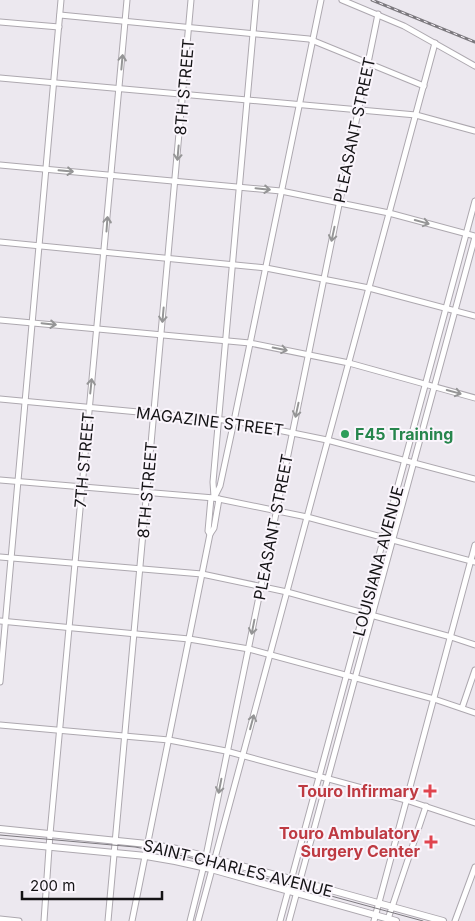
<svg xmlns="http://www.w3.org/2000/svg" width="475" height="921" font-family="Inter,sans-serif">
	<rect width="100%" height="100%" fill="#ece8ef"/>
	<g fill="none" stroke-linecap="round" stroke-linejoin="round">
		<g stroke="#ada8af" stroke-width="7">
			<g id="minor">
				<path d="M 342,0 L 404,26 L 475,66"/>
				<path d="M 60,15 L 309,39 L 424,86"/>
				<path d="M 0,22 L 59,27"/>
				<path d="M 0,78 L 416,115 L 475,131"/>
				<path d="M 0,165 L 281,191 L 389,213 L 475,236"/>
				<path d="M 0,242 L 266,268 L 369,288 L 475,316"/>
				<path d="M 0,320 L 250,343 L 349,363 L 475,398"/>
				<path d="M 0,399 L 234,421 L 327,440 L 475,479"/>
				<path d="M 0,480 L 214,498 L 307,517 L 475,562"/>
				<path d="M 214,497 L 213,482 L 256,0"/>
				<path d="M 214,498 L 220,486 L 234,421 L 321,0"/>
				<path d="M 210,534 L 214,528 L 219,499"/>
				<path d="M 0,557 L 202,574 L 287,592 L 451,637 L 475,645"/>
				<path d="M 0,621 L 189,639 L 249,649 L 434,699 L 475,713"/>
				<path d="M 0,682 L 61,0"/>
				<path d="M 462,708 L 475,670"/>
				<path d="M 0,725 L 169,740 L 226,751 L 406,800 L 475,823"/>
				<path d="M 0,919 L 19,921"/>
				<path d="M 388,919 L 426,806"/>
				<path d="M 44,921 L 50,834 L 127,0"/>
				<path d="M 108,921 L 191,0"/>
				<path d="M 132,921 L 210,534 L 208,531 L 211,498"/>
				<path d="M 190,921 L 205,861 L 378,14"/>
				<path d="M 198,921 L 435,43"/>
				<path d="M 280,921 L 475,201"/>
				<path d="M 289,921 L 475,237"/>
				<path d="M 374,921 L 475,545"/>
				<path d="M 455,921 L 475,867"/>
			</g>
		</g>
		<g stroke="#ada8af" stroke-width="8">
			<g id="major">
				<path d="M 0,829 L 147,844 L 177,849 L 291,879 L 443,921"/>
				<path d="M 0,842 L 146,856 L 175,861 L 211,869 L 396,921"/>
			</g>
		</g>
		<use href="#minor" stroke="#fff" stroke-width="5"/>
		<use href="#major" stroke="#fff" stroke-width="6"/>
		<path stroke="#7c797e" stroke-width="1" d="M 0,835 L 135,847 L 184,856 L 423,921"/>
		<g stroke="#7c797e" stroke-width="3">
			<path id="rail" d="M 372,0 L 475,42"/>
		</g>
		<use href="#rail" stroke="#faf5fc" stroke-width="1" stroke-dasharray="4" stroke-linecap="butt"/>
	</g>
	<defs><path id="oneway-shaft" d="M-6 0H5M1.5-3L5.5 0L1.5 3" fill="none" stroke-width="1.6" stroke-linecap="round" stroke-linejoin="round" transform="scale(1.25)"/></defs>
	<g stroke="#959596">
		<use href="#oneway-shaft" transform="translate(122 62) rotate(-85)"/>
		<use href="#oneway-shaft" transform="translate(178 153) rotate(95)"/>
		<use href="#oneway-shaft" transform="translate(66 171) rotate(5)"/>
		<use href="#oneway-shaft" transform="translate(263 189) rotate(6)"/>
		<use href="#oneway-shaft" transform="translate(422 222) rotate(15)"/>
		<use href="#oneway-shaft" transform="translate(107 224) rotate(-86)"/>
		<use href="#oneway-shaft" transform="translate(333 234) rotate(102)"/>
		<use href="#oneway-shaft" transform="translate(163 315) rotate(95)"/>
		<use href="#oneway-shaft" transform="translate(49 324) rotate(6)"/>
		<use href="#oneway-shaft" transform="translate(280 349) rotate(11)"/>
		<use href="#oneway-shaft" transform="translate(91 386) rotate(-84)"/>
		<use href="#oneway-shaft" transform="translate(454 392) rotate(15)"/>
		<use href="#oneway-shaft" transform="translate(297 410) rotate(102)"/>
		<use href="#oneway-shaft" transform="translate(253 627) rotate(101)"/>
		<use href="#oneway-shaft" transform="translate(252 722) rotate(-75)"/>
		<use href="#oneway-shaft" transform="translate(220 786) rotate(101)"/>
	</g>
	<circle fill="#2e9e5b" stroke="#faf5fc" stroke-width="2" cx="345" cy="434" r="5"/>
	<g fill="#e0444e" stroke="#faf5fc" stroke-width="2">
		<path d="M427.5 783.5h5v5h5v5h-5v5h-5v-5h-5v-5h5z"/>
		<path d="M428.5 834.5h5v5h5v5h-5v5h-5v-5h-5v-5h5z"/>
	</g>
	<g text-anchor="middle" stroke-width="4" stroke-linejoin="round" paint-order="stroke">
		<g font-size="16" fill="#141315" stroke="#faf5fc">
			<text transform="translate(184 87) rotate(-85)" y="6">8TH STREET</text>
			<text transform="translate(354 130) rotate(-78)" y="6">PLEASANT STREET</text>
			<text transform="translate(210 421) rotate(7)" y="6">MAGAZINE STREET</text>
			<text transform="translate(84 460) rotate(-85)" y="6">7TH STREET</text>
			<text transform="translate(147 490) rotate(-85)" y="6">8TH STREET</text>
			<text transform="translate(273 527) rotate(-79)" y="6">PLEASANT STREET</text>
			<text transform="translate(378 561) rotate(-75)" y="6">LOUISIANA AVENUE</text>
			<text transform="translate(238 868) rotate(14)" y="6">SAINT CHARLES AVENUE</text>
		</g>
		<g font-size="16" font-weight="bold" fill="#27864d" stroke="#faf5fc" text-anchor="start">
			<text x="355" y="440">F45 Training</text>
		</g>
		<g font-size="16" font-weight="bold" fill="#be3a42" stroke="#faf5fc" text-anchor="end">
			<text x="419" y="797">Touro Infirmary</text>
			<text x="420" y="839">Touro Ambulatory<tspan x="420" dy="18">Surgery Center</tspan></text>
		</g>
	</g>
	<path d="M22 891v8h140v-8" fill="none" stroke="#141315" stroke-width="2.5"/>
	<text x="30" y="891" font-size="15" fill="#141315" stroke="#faf5fc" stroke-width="4" paint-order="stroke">200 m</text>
</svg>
